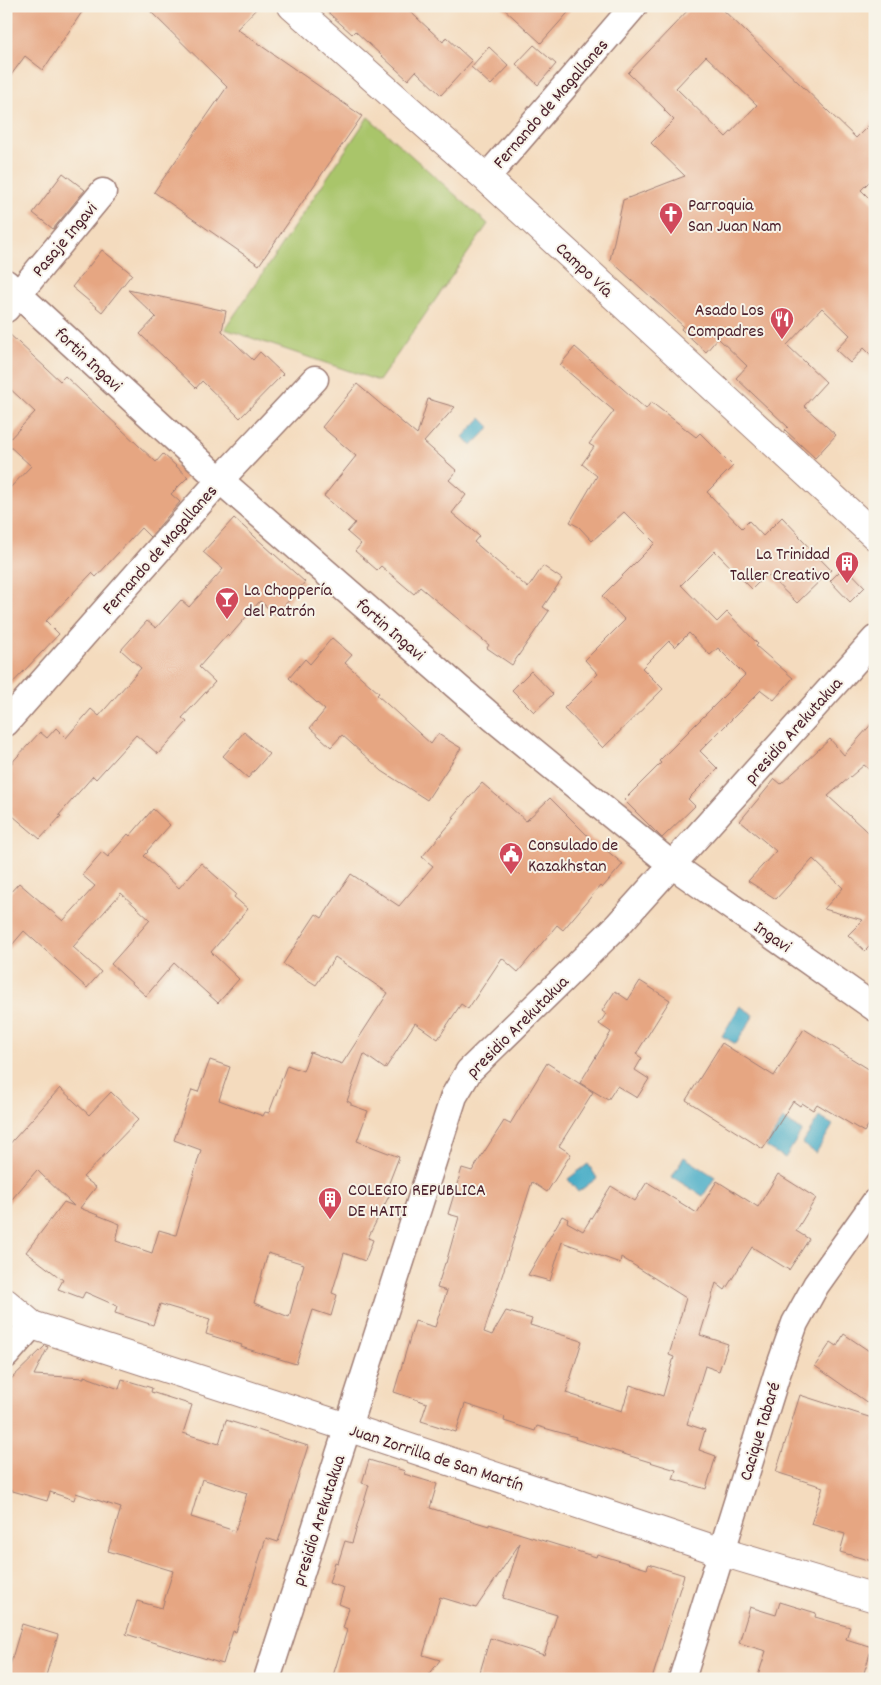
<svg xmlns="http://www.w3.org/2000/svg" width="881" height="1685" font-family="Dekko,sans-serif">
	<rect width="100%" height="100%" fill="#f7f3e8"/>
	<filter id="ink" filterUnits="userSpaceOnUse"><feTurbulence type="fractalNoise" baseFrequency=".02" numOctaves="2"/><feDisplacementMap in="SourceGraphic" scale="10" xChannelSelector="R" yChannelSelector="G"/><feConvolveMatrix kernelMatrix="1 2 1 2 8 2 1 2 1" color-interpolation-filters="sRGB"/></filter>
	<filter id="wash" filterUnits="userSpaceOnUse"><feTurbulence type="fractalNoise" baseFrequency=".0096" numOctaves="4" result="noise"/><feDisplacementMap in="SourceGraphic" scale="20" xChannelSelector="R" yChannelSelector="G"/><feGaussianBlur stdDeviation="1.12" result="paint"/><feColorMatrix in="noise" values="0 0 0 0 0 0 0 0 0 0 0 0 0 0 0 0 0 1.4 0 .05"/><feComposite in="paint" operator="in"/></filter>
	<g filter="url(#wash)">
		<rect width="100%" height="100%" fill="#f4dbbe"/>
		<path fill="#a9c56b" stroke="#7a724b" d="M 368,117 L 488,224 L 379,381 L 225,329 Z"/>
		<g fill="#48adc7" stroke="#496679">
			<path d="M 481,418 L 490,427 L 472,446 L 463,437 Z"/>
			<path d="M 740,1006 L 754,1015 L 736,1044 L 722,1036 Z"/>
			<path d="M 819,1117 L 833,1125 L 816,1153 L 802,1144 Z"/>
			<path d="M 783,1119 L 802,1131 L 785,1158 L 766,1147 Z"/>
			<path d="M 684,1157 L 715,1177 L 703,1196 L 672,1177 Z"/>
			<path d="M 588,1164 L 597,1178 L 578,1192 L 568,1179 Z"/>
		</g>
		<g id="blocks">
			<g fill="#e6a682" fill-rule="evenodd">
				<path d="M 6,6 L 86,6 L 43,70 L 25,56 L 6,82 Z"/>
				<path d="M 145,6 L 259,6 L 237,29 L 362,116 L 259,265 L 154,192 L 227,87 Z"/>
				<path d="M 321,6 L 404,6 L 443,42 L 446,37 L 472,61 L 441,95 L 416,71 L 408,80 L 355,31 L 352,34 Z"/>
				<path d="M 501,6 L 574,6 L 541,43 Z"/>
				<path d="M 692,6 L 719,6 L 856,138 L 875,119 L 875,176 L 861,190 L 875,204 L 875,359 L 864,348 L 850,363 L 836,350 L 850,335 L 822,308 L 787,345 L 826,382 L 804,406 L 836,435 L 815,458 L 785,430 L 788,427 L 736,378 L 747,366 L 718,338 L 706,352 L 681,329 L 683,326 L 610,260 L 623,200 L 685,176 L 651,143 L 674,120 L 664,110 L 665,109 L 628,73 ZM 706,56 L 757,105 L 726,137 L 676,88 Z"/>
				<path d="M 534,45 L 556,64 L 538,85 L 516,64 Z"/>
				<path d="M 489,47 L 509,66 L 491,85 L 471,67 Z"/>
				<path d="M 63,173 L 85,190 L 53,229 L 33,213 Z"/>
				<path d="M 102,250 L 132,274 L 102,312 L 72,287 Z"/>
				<path d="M 128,290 L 226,311 L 222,331 L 253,360 L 260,352 L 283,374 L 240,418 L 202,381 L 196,388 L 140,334 L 156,317 Z"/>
				<path d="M 6,331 L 60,381 L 65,376 L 156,462 L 163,454 L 188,477 L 171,494 L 180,502 L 150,537 L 141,528 L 96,577 L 92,573 L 46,621 L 59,634 L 6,690 L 6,492 L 31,466 L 6,443 L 35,412 L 6,385 Z"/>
				<path d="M 575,347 L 646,409 L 651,402 L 696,437 L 700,433 L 733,466 L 707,492 L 742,528 L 749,521 L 763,536 L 782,517 L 800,536 L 799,537 L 831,570 L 797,603 L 767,574 L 752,589 L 715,551 L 681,585 L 717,622 L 727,612 L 758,644 L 756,646 L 793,678 L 774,700 L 761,690 L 700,751 L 718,769 L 688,799 L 695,806 L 662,838 L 624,800 L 661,763 L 659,761 L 745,675 L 718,648 L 710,655 L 689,633 L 675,647 L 669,641 L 642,668 L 663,689 L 603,748 L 564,708 L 598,674 L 585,660 L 625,620 L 602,596 L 655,543 L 624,512 L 592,541 L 579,527 L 570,522 L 597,476 L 582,464 L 594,447 L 589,444 L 614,411 L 560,365 Z"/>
				<path d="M 357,384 L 417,435 L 428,399 L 455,407 L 424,442 L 457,471 L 449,480 L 466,495 L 452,513 L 479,536 L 474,542 L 528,588 L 543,566 L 562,579 L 543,607 L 549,611 L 512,665 L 487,648 L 489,645 L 420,587 L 414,594 L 381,566 L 377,570 L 355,551 L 361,544 L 347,532 L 355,523 L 324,496 L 356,456 L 322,427 Z"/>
				<path d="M 234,518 L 305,582 L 276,615 L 260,601 L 229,637 L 227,635 L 199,667 L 215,682 L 182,718 L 187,722 L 158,754 L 136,735 L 96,779 L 93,776 L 59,815 L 61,816 L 40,839 L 6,810 L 6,769 L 40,732 L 47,738 L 56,728 L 66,738 L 91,709 L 99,716 L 141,668 L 121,650 L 147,621 L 156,628 L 181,600 L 189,607 L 223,569 L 203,552 Z"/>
				<path d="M 845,566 L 865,587 L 850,602 L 830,581 Z"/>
				<path d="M 332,638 L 352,655 L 345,663 L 379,693 L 377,695 L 431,744 L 438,734 L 461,748 L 427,800 L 382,771 L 342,735 L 331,747 L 310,728 L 325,710 L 289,678 L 305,659 L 310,664 Z"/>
				<path d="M 531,671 L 553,694 L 534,712 L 512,690 Z"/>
				<path d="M 875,720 L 875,774 L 864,765 L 828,796 L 875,839 L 875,941 L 865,951 L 848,935 L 863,920 L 824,909 L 843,888 L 813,859 L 776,899 L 748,881 L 776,851 L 740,821 L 775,779 L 781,784 L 830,739 L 844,755 Z"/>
				<path d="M 244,732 L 269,754 L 248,778 L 223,756 Z"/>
				<path d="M 482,783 L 526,821 L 550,798 L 593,841 L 594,840 L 623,864 L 602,888 L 600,886 L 563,930 L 557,925 L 518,972 L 502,958 L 468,1009 L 461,1004 L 438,1039 L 415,1023 L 385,1069 L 364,1054 L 347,1101 L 351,1103 L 351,1105 L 368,1111 L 357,1141 L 399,1157 L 387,1188 L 392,1190 L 368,1238 L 373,1240 L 365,1261 L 344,1253 L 332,1293 L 337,1295 L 331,1316 L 313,1310 L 296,1364 L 241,1347 L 242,1345 L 206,1334 L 210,1319 L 160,1304 L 153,1325 L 115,1313 L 117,1306 L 85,1292 L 82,1298 L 58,1289 L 63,1280 L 26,1252 L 64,1202 L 74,1206 L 37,1170 L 6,1206 L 6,1148 L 60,1088 L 89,1115 L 111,1092 L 139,1119 L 83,1177 L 96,1187 L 80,1208 L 120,1224 L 116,1241 L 152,1253 L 159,1230 L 176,1235 L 201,1150 L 174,1140 L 192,1090 L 198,1092 L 210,1060 L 230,1067 L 219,1100 L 263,1116 L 265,1112 L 269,1113 L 287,1065 L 303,1071 L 310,1052 L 342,1064 L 388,993 L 335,957 L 316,985 L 283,964 L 316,914 L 322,918 L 351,874 L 399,906 L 433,866 L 422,857 L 455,818 L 453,817 ZM 268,1253 L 304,1264 L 289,1317 L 254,1303 Z"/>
				<path d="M 153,809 L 170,825 L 147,851 L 148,852 L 144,856 L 179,888 L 201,863 L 236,894 L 234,897 L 248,909 L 211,952 L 239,979 L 218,1003 L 174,963 L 146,996 L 111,964 L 150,920 L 121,893 L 73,947 L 101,972 L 87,988 L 24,931 L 6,952 L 6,897 L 19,883 L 63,921 L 95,886 L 82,875 L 102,852 L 108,857 L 128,834 L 130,836 Z"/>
				<path d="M 640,981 L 670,1000 L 636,1054 L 642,1058 L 635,1070 L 649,1079 L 637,1098 L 617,1086 L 608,1100 L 580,1083 L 611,1032 L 599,1024 L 606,1014 L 602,1011 L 615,991 L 628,1000 Z"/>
				<path d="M 804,1029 L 875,1073 L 875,1115 L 864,1132 L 817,1104 L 813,1110 L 802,1103 L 800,1106 L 793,1101 L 763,1149 L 686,1100 L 722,1043 L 774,1076 Z"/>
				<path d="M 547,1063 L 593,1092 L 559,1146 L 571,1154 L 547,1192 L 532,1182 L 484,1332 L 492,1335 L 506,1311 L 532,1319 L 530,1325 L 582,1341 L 566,1393 L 622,1411 L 630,1385 L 663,1396 L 674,1357 L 669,1355 L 686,1298 L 621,1257 L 620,1263 L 562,1242 L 550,1281 L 528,1275 L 562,1216 L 568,1219 L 567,1222 L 583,1231 L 611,1186 L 635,1201 L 647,1182 L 697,1213 L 717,1181 L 758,1207 L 778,1174 L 816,1198 L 796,1231 L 809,1239 L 789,1270 L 752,1247 L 725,1290 L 716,1283 L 700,1335 L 728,1344 L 719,1371 L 705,1366 L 687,1424 L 705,1430 L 699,1450 L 716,1456 L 706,1489 L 673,1479 L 676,1470 L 575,1439 L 576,1437 L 537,1426 L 535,1431 L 504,1421 L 505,1417 L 465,1404 L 456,1432 L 421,1421 L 427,1403 L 394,1392 L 415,1321 L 435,1327 L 447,1291 L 437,1288 L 445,1263 L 446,1263 L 459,1217 L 448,1214 L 462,1168 L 472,1171 L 504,1121 L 510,1124 Z"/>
				<path d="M 844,1334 L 875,1355 L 875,1408 L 815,1366 L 831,1342 L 837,1346 Z"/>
				<path d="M 45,1346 L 48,1347 L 34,1375 L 84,1378 L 84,1376 L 119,1389 L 122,1379 L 152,1388 L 151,1392 L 192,1405 L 183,1433 L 219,1444 L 226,1420 L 308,1446 L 278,1542 L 266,1538 L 236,1632 L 233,1631 L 223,1664 L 126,1634 L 137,1601 L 162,1608 L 173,1571 L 108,1551 L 121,1508 L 76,1493 L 74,1500 L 50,1492 L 47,1501 L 6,1489 L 6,1384 ZM 202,1479 L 247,1493 L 235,1531 L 191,1517 Z"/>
				<path d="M 800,1395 L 875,1419 L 875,1562 L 840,1552 L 845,1534 L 811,1524 L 823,1487 L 776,1472 Z"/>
				<path d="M 369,1460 L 405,1471 L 404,1474 L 437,1484 L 430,1508 L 489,1526 L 489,1524 L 596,1557 L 597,1554 L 647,1569 L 649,1564 L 684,1575 L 652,1679 L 478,1679 L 490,1638 L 544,1655 L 557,1615 L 503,1598 L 520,1543 L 476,1608 L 440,1597 L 423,1655 L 440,1660 L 426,1679 L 332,1679 L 347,1630 L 343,1628 L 349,1608 L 339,1604 L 344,1588 L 329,1583 L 335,1562 L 338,1563 L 345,1541 L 352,1543 L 369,1485 L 362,1483 Z"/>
				<path d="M 780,1602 L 816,1613 L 815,1617 L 850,1627 L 846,1639 L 872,1647 L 862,1679 L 757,1679 L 766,1651 L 739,1643 L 750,1607 L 776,1615 Z"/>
				<path d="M 22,1624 L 58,1635 L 45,1679 L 6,1679 Z"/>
			</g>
		</g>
	</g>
	<g filter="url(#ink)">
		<use href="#blocks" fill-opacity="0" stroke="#9f7d74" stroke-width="1"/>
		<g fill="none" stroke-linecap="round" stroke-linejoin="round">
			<g stroke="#9f7d74" stroke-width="29">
				<g id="street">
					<path d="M 486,178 L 634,6"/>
					<path d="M 6,283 L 220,480 L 493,718 L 672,865 L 875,1008"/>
					<path d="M 6,309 L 103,192"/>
					<path d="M 6,723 L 220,480 L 315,379"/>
					<path d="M 6,1355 L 32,1325"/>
					<path d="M 267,1679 L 454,1096 L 469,1071 L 616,927 L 875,639"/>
					<path d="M 682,1679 L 777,1374 L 795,1323 L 816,1285 L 875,1202"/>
				</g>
			</g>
			<g stroke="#9f7d74" stroke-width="30">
				<g id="secondary">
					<path d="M 292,6 L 486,178 L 875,536"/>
					<path d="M 6,1303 L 32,1325 L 347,1427 L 722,1552 L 875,1598"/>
				</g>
			</g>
			<use href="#street" stroke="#fff" stroke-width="26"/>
			<use href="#secondary" stroke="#fff" stroke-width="28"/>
		</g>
	</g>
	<defs>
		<g id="church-pin" transform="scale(1.25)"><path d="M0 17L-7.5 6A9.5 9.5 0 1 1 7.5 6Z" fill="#d1495b" stroke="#f7f3e8"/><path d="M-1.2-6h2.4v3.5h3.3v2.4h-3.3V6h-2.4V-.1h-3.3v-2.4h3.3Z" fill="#fff"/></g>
		<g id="restaurant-pin" transform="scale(1.25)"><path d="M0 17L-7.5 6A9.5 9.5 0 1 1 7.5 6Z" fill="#d1495b" stroke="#f7f3e8"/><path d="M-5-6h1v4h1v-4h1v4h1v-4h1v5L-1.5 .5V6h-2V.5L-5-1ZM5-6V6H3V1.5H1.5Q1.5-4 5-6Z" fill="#fff"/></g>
		<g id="building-pin" transform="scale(1.25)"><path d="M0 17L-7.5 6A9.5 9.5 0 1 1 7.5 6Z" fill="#d1495b" stroke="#f7f3e8"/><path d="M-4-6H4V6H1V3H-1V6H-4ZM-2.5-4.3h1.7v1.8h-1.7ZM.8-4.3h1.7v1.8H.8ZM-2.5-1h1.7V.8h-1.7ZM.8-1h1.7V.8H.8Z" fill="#fff"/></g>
		<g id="bar-pin" transform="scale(1.25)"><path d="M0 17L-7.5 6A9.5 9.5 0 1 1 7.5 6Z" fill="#d1495b" stroke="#f7f3e8"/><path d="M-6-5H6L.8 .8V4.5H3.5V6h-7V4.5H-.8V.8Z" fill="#fff"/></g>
		<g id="civic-pin" transform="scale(1.25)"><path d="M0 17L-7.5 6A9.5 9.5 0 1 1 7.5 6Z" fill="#d1495b" stroke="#f7f3e8"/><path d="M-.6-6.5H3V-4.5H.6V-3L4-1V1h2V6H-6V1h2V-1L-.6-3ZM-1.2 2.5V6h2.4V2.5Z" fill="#fff"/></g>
	</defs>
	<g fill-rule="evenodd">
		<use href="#church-pin" x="671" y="214"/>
		<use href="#restaurant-pin" x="782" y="319"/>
		<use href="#building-pin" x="847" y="563"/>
		<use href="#bar-pin" x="227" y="599"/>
		<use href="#civic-pin" x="511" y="854"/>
		<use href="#building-pin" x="330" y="1199"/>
	</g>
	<g text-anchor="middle" stroke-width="4" stroke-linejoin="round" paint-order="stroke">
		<g font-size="18" fill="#4a1f2b" stroke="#f7f3e8">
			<text transform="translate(550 103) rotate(-49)" y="6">Fernando de Magallanes</text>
			<text transform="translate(64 239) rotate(-50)" y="6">Pasaje Ingavi</text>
			<text transform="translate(585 269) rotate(43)" y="6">Campo Vía</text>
			<text transform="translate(89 359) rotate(43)" y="6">fortin Ingavi</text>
			<text transform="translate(159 549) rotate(-49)" y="6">Fernando de Magallanes</text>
			<text transform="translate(391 629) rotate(41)" y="6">fortin Ingavi</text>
			<text transform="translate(793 730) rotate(-48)" y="6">presidio Arekutakua</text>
			<text transform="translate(773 936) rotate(35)" y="6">Ingavi</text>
			<text transform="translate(517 1026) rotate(-45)" y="6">presidio Arekutakua</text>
			<text transform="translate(759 1431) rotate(-73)" y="6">Cacique Tabaré</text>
			<text transform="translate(437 1457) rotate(18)" y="6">Juan Zorrilla de San Martín</text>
			<text transform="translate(318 1520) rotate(-72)" y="6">presidio Arekutakua</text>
		</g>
		<g font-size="18" fill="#4a1f2b" stroke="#f7f3e8" text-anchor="start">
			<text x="688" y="210">Parroquia<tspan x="688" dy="21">San Juan Nam</tspan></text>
			<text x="764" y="315" text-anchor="end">Asado Los<tspan x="764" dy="21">Compadres</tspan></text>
			<text x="830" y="559" text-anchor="end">La Trinidad<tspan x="830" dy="21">Taller Creativo</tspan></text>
			<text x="244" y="595">La Choppería<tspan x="244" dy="21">del Patrón</tspan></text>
			<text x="528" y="850">Consulado de<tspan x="528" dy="21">Kazakhstan</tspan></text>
			<text x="348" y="1195">COLEGIO REPUBLICA<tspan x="348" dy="21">DE HAITI</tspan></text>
		</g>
	</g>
	<rect width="881" height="1685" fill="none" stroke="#f7f3e8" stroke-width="25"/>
</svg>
